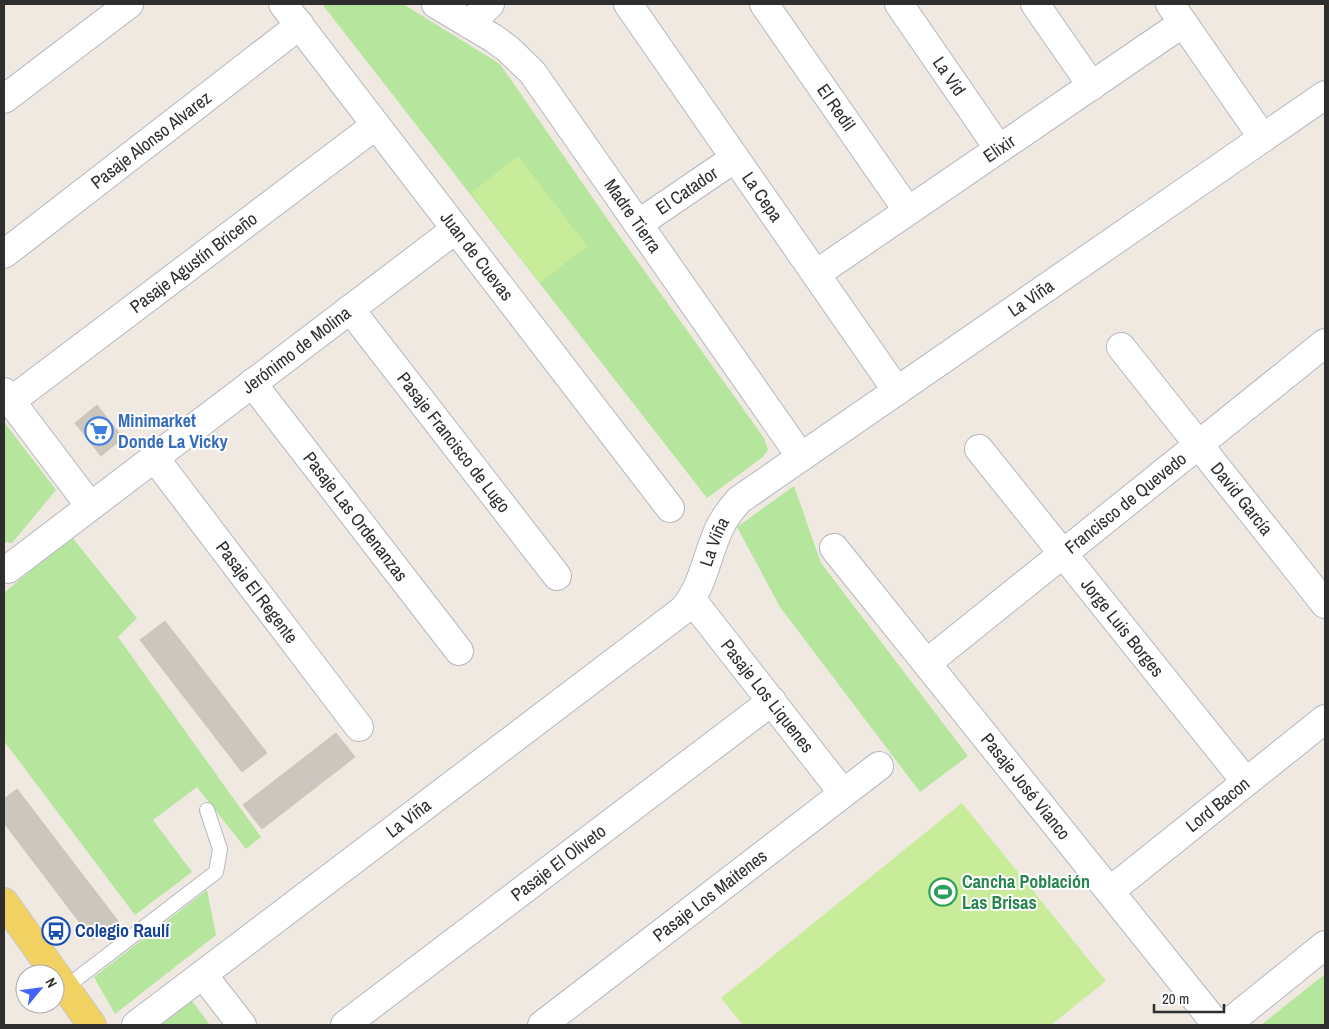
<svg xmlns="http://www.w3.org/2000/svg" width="1329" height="1029" font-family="'Archivo Narrow',sans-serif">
	<rect width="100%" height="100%" fill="#efe9e1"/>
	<g fill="#b6e59e">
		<path d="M 322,4 L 403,4 L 500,64 L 608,220 L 764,438 L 768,450 L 763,457 L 707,498 Z"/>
		<path d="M 4,422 L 56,490 L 12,543 L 4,542 Z"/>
		<path d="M 794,486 L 821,563 L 968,756 L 920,792 L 780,607 L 737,527 Z"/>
		<path d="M 71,536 L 137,618 L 118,637 L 261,837 L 246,849 L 197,787 L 153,820 L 192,872 L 135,915 L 4,741 L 4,593 Z"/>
		<path d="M 207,890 L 216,935 L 115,1014 L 94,977 Z"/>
		<path d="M 1325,974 L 1325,1025 L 1261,1025 Z"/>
		<path d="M 192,1001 L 210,1025 L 161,1025 Z"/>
	</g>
	<g fill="#c9ec9a">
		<path d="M 518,156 L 587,246 L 540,283 L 471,193 Z"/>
		<path d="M 962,803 L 1106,981 L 1051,1025 L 743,1025 L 721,998 Z"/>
	</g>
	<g fill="#cbc7bf" stroke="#cbc5ba">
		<path d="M 97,405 L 123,438 L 101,456 L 75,423 Z"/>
		<path d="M 165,621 L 267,753 L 242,772 L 140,640 Z"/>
		<path d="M 336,733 L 355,757 L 262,829 L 243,805 Z"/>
		<path d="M 17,789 L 118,921 L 93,940 L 4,823 L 4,799 Z"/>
	</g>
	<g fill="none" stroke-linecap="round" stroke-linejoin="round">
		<g stroke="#b4b7c1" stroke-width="16">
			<path id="service" d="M 66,987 L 216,872 L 220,849 L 207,810"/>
		</g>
		<g stroke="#b4b7c1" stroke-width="30">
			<g id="minor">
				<path id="s1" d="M 283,4 L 670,508"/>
				<path id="s2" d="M 436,4 L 493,38 L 508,49 L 532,72 L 801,457"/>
				<path id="s3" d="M 628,4 L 897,391"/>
				<path id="s4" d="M 764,4 L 908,211"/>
				<path id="s5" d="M 899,4 L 999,149"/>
				<path d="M 1035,4 L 1092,86"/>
				<path d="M 1170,4 L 1263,138"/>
				<path d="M 469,24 L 490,4"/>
				<path d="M 4,99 L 129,4"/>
				<path id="s6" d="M 638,224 L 735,158"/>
				<path id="s7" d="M 4,254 L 300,25"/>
				<path id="s8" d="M 816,274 L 1183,23"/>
				<path id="s9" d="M 350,309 L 557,576"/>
				<path id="s10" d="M 1121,347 L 1325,604"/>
				<path id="s11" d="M 252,383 L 459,651"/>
				<path d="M 4,392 L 90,506"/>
				<path id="s12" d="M 11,401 L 376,125"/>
				<path id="s13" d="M 979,449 L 1246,782"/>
				<path id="s14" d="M 154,457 L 359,727"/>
				<path id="s15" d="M 834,548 L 1217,1025"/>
				<path id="s16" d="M 8,569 L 456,229"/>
				<path id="s17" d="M 692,600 L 843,793"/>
				<path id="s18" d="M 927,663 L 1325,343"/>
				<path id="s19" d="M 1110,891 L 1325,719"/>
				<path d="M 203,975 L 242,1025"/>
				<path id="s20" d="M 136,1025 L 683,610 C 704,585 706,557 719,529 C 724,518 731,509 739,500 L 1325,95"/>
				<path id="s21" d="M 345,1025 L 772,701"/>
				<path id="s22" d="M 542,1025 L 879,766"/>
			</g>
		</g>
		<g stroke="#b4b7c1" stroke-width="30">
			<path id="secondary" d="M 1226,1025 L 1325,945"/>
		</g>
		<g stroke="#c9c9c9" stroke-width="30">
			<path id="primary" d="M 4,902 L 92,1025"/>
		</g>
		<use href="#service" stroke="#fff" stroke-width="14"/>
		<use href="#minor" stroke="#fff" stroke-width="28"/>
		<use href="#secondary" stroke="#fff" stroke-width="28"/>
		<use href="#primary" stroke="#f2d163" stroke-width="28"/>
	</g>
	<defs>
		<g id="supermarket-ring" transform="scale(1.4375)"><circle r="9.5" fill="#fff" stroke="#3f7fe0" stroke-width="1.5"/><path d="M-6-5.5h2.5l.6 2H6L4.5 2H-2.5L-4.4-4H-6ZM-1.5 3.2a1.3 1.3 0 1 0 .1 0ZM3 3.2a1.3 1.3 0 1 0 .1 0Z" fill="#3f7fe0"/></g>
		<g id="stadium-ring" transform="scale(1.4375)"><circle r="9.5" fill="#fff" stroke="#2e9e5b" stroke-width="1.5"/><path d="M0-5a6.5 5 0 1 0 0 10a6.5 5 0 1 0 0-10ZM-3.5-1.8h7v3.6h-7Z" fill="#2e9e5b"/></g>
		<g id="bus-ring" transform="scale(1.4375)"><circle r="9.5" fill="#fff" stroke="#1a4fb4" stroke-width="1.5"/><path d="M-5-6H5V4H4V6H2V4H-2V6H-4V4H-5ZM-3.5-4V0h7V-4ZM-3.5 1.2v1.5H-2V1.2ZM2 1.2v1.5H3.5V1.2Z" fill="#1a4fb4"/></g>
	</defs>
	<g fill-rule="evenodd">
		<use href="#supermarket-ring" x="99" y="431"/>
		<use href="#stadium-ring" x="943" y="892"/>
		<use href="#bus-ring" x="56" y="931"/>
	</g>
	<g text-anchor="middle" stroke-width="4" stroke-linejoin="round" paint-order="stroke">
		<g font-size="18" fill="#2e2e2e" stroke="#fff">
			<text dy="6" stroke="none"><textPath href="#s5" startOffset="88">La Vid</textPath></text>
			<text dy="6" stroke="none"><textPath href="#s4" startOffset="126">El Redil</textPath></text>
			<text dy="6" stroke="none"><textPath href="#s7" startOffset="186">Pasaje Alonso Alvarez</textPath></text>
			<text dy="6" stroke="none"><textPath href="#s8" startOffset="222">Elixir</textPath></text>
			<text dy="6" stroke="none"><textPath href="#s6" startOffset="59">El Catador</textPath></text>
			<text dy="6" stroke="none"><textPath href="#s3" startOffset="235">La Cepa</textPath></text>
			<text dy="6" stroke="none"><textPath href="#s2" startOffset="294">Madre Tierra</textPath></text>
			<text dy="6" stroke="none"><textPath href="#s1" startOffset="318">Juan de Cuevas</textPath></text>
			<text dy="6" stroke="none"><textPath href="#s12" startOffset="229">Pasaje Agustín Briceño</textPath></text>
			<text dy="6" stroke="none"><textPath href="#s20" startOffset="1166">La Viña</textPath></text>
			<text dy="6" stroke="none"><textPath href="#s16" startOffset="362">Jerónimo de Molina</textPath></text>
			<text dy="6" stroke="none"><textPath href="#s9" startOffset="169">Pasaje Francisco de Lugo</textPath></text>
			<text dy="6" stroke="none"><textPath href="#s10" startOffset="194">David García</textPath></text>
			<text dy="6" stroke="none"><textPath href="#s18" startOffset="255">Francisco de Quevedo</textPath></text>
			<text dy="6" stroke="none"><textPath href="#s11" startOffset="169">Pasaje Las Ordenanzas</textPath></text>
			<text dy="6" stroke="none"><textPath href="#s20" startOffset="762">La Viña</textPath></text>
			<text dy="6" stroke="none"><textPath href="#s14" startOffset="170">Pasaje El Regente</textPath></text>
			<text dy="6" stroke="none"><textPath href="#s13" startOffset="229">Jorge Luis Borges</textPath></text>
			<text dy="6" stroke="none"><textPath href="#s17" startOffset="122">Pasaje Los Liquenes</textPath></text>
			<text dy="6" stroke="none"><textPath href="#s15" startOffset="306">Pasaje José Vianco</textPath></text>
			<text dy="6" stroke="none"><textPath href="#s19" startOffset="138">Lord Bacon</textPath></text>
			<text dy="6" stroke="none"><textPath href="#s20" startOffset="342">La Viña</textPath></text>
			<text dy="6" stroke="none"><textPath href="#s21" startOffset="268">Pasaje El Oliveto</textPath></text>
			<text dy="6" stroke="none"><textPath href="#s22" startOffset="212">Pasaje Los Maitenes</textPath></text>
		</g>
		<g font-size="18" font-weight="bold" fill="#366cbe" stroke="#fff" text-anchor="start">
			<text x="118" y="427">Minimarket<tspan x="118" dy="21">Donde La Vicky</tspan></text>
		</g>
		<g font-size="18" font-weight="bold" fill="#27864d" stroke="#fff" text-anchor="start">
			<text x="962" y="888">Cancha Población<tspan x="962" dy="21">Las Brisas</tspan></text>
		</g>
		<g font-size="18" font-weight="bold" fill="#164399" stroke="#fff" text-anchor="start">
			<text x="75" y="937">Colegio Raulí</text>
		</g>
	</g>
	<rect width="1329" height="1029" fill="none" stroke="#2e2e2e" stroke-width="10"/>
	<g transform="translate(40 989) rotate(61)"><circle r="24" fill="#ffffff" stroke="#ababab"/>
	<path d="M0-4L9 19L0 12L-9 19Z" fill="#4264fb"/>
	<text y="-8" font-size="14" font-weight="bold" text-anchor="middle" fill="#2e2e2e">N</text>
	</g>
	<path d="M1154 1004v8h70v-8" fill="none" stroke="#2e2e2e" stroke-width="2.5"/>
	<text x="1162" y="1004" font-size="15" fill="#2e2e2e" stroke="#ffffff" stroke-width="4" paint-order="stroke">20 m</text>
</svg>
